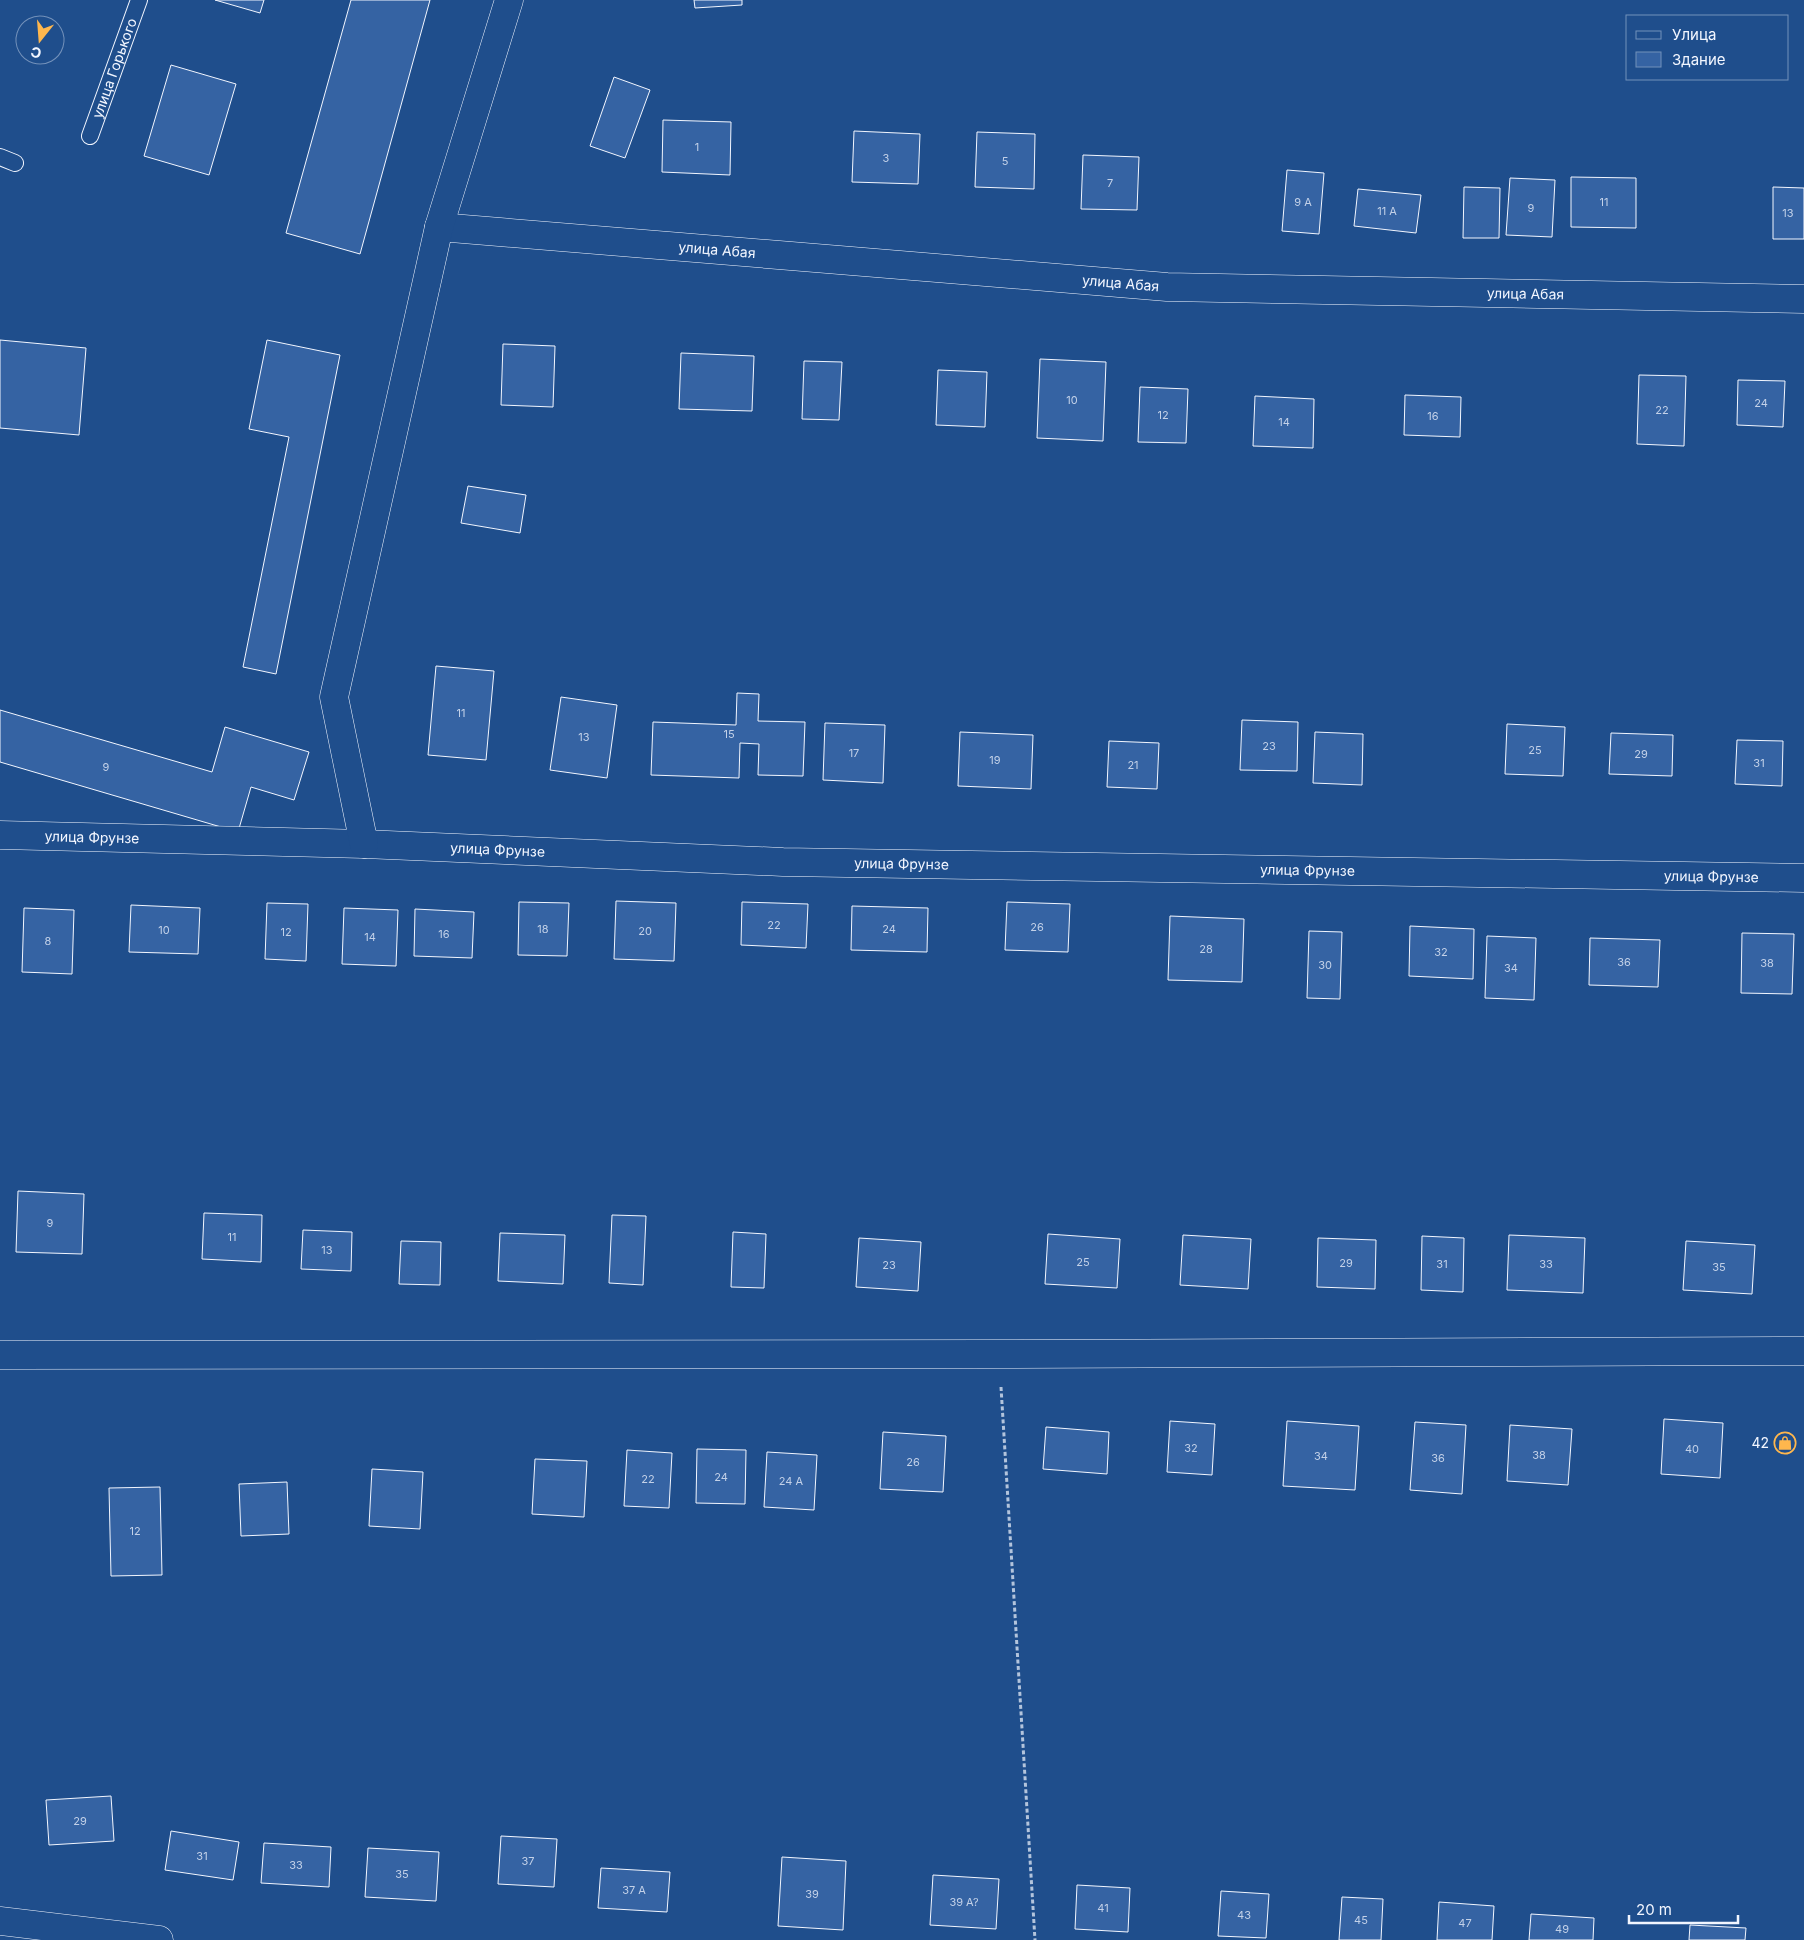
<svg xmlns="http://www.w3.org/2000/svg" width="1804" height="1940" font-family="Inter,sans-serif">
	<rect width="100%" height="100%" fill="#1f4e8c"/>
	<g fill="#3563a3" stroke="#f2f6ff">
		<path d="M 215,0 L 264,0 L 260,13 Z"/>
		<path d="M 351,0 L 430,0 L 360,254 L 286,233 Z"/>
		<path d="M 694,0 L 742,0 L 742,5 L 695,8 Z"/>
		<path d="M 171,65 L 236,84 L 209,175 L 144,156 Z"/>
		<path d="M 614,77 L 650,90 L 625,158 L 590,146 Z"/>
		<path d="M 663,120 L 731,122 L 730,175 L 662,172 Z"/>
		<path d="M 854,131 L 920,134 L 918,184 L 852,182 Z"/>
		<path d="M 977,132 L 1035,134 L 1034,189 L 975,187 Z"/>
		<path d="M 1083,155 L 1139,157 L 1137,210 L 1081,209 Z"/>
		<path d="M 1287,170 L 1324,173 L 1319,234 L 1282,231 Z"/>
		<path d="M 1571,177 L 1636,178 L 1636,228 L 1571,227 Z"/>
		<path d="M 1510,178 L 1555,180 L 1552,237 L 1506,235 Z"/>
		<path d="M 1464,187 L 1500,188 L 1499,238 L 1463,238 Z"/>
		<path d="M 1773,187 L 1804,188 L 1804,239 L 1773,239 Z"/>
		<path d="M 1358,189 L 1421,195 L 1416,233 L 1354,226 Z"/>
		<path d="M 0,340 L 86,348 L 79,435 L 0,428 Z"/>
		<path d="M 267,340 L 340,355 L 276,674 L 243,667 L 289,437 L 249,429 Z"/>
		<path d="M 503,344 L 555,346 L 553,407 L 501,405 Z"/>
		<path d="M 681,353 L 754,356 L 752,411 L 679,409 Z"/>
		<path d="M 1040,359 L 1106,362 L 1103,441 L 1037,438 Z"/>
		<path d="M 804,361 L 842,362 L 839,420 L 802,419 Z"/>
		<path d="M 938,370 L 987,372 L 985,427 L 936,425 Z"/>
		<path d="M 1639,375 L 1686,376 L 1684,446 L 1637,444 Z"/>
		<path d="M 1738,380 L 1785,381 L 1783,427 L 1737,425 Z"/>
		<path d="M 1140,387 L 1188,389 L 1186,443 L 1138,442 Z"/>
		<path d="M 1405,395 L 1461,397 L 1460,437 L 1404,435 Z"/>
		<path d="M 1255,396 L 1314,399 L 1313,448 L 1253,446 Z"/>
		<path d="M 468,486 L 526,495 L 520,533 L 461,523 Z"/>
		<path d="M 436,666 L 494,671 L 486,760 L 428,755 Z"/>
		<path d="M 737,693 L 759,694 L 758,721 L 805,722 L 803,776 L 758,775 L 759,744 L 740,743 L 739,778 L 651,775 L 653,722 L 736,725 Z"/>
		<path d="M 561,697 L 617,705 L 607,778 L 550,770 Z"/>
		<path d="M 0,710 L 212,772 L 225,727 L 309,752 L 294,800 L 251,787 L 238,832 L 0,762 Z"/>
		<path d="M 1242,720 L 1298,722 L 1297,771 L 1240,770 Z"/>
		<path d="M 825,723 L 885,725 L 883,783 L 823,780 Z"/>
		<path d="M 1507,724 L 1565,727 L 1563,776 L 1505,774 Z"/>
		<path d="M 960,732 L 1033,735 L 1031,789 L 958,786 Z"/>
		<path d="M 1315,732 L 1363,734 L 1362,785 L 1313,783 Z"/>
		<path d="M 1611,733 L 1673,735 L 1672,776 L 1609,774 Z"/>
		<path d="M 1737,740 L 1783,741 L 1782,786 L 1735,784 Z"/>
		<path d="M 1109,741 L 1159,743 L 1157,789 L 1107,787 Z"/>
		<path d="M 616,901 L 676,903 L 674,961 L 614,959 Z"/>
		<path d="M 519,902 L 569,903 L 567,956 L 518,955 Z"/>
		<path d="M 742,902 L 808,904 L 806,948 L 741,945 Z"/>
		<path d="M 1007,902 L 1070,904 L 1068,952 L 1005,950 Z"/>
		<path d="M 267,903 L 308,904 L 306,961 L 265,959 Z"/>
		<path d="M 131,905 L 200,908 L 198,954 L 129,952 Z"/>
		<path d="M 852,906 L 928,908 L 927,952 L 851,950 Z"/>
		<path d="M 24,908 L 74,910 L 72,974 L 22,972 Z"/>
		<path d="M 344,908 L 398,910 L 396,966 L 342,964 Z"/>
		<path d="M 415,909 L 474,912 L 472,958 L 414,956 Z"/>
		<path d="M 1170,916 L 1244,919 L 1242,982 L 1168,980 Z"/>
		<path d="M 1410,926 L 1474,929 L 1473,979 L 1409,976 Z"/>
		<path d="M 1309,931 L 1342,932 L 1340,999 L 1307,998 Z"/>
		<path d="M 1742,933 L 1794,934 L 1792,994 L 1741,993 Z"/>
		<path d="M 1487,936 L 1536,938 L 1534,1000 L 1485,998 Z"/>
		<path d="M 1590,938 L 1660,940 L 1658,987 L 1589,985 Z"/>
		<path d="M 18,1191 L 84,1194 L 82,1254 L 16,1252 Z"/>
		<path d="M 204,1213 L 262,1215 L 261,1262 L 202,1259 Z"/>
		<path d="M 612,1215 L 646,1216 L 643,1285 L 609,1283 Z"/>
		<path d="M 303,1230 L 352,1232 L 351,1271 L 301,1269 Z"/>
		<path d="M 733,1232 L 766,1234 L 764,1288 L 731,1287 Z"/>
		<path d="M 500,1233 L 565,1235 L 563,1284 L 498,1281 Z"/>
		<path d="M 1048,1234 L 1120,1239 L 1117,1288 L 1045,1284 Z"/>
		<path d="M 1183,1235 L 1251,1239 L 1248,1289 L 1180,1285 Z"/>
		<path d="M 1509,1235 L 1585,1238 L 1583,1293 L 1507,1290 Z"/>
		<path d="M 1422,1236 L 1464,1238 L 1463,1292 L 1421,1290 Z"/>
		<path d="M 859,1238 L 921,1242 L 918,1291 L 856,1287 Z"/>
		<path d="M 1318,1238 L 1376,1240 L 1375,1289 L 1317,1287 Z"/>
		<path d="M 401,1241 L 441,1242 L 440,1285 L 399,1284 Z"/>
		<path d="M 1686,1241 L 1755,1245 L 1752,1294 L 1683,1290 Z"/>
		<path d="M 1664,1419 L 1723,1423 L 1720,1478 L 1661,1474 Z"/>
		<path d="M 1170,1421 L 1215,1424 L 1212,1475 L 1167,1472 Z"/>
		<path d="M 1287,1421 L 1359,1426 L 1355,1490 L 1283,1486 Z"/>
		<path d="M 1415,1422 L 1466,1425 L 1462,1494 L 1410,1490 Z"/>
		<path d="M 1510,1425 L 1572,1429 L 1568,1485 L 1507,1481 Z"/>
		<path d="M 1046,1427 L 1109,1432 L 1107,1474 L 1043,1469 Z"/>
		<path d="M 883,1432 L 946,1436 L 943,1492 L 880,1489 Z"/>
		<path d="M 697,1449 L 746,1450 L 745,1504 L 696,1503 Z"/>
		<path d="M 627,1450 L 672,1453 L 669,1508 L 624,1506 Z"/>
		<path d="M 767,1452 L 817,1455 L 814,1510 L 764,1507 Z"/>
		<path d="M 535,1459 L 587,1461 L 584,1517 L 532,1514 Z"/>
		<path d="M 372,1469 L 423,1472 L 420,1529 L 369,1526 Z"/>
		<path d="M 287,1482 L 289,1534 L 241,1536 L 239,1484 Z"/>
		<path d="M 160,1487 L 162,1575 L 111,1576 L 109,1488 Z"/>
		<path d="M 111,1796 L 114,1841 L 49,1845 L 46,1800 Z"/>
		<path d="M 171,1831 L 239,1842 L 233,1880 L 165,1870 Z"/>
		<path d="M 501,1836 L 557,1839 L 554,1887 L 498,1884 Z"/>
		<path d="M 264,1843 L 331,1847 L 329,1887 L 261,1883 Z"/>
		<path d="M 368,1848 L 439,1852 L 436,1901 L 365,1897 Z"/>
		<path d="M 782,1857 L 846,1861 L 843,1930 L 778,1926 Z"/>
		<path d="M 601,1868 L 670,1872 L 667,1912 L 598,1908 Z"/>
		<path d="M 933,1875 L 999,1879 L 996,1929 L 930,1925 Z"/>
		<path d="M 1077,1885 L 1130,1888 L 1128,1932 L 1075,1929 Z"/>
		<path d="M 1221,1891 L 1269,1894 L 1266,1938 L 1218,1936 Z"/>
		<path d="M 1342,1897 L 1383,1899 L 1381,1940 L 1339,1940 Z"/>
		<path d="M 1439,1902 L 1494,1906 L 1492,1940 L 1437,1940 Z"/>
		<path d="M 1531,1914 L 1594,1918 L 1593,1940 L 1529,1940 Z"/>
		<path d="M 1690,1925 L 1746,1928 L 1745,1940 L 1689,1940 Z"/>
	</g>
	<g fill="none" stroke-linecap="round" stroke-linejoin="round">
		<g stroke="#f2f6ff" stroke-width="18">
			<g id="lane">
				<path id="s1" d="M 90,136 L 139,0"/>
				<path d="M 0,157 L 15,163"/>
			</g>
		</g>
		<g stroke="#f2f6ff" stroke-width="29">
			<g id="street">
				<path id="s2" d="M 439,227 L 1167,287 L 1804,299"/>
				<path id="s3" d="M 0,835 L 364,844 L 783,862 L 1804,878"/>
				<path d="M 364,844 L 334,697 L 439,227 L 509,0"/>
				<path d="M 0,1355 L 1000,1354 L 1804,1351"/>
				<path d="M 0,1921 L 159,1940"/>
			</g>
		</g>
		<path stroke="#b3c4dc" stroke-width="3" stroke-dasharray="4 2.5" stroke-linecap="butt" d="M 1001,1387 L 1035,1940"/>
		<use href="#lane" stroke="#1f4e8c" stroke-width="16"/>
		<use href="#street" stroke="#1f4e8c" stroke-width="28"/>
	</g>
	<defs>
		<g id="shop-ring" transform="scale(1.125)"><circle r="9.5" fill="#1f4e8c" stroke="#ffb74d" stroke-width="1.5"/><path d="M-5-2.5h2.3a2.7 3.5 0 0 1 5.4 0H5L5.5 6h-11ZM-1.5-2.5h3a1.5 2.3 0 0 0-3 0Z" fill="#ffb74d"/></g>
	</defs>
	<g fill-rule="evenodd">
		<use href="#shop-ring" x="1785" y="1443"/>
	</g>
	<g text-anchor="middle" stroke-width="4" stroke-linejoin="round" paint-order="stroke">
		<g font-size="11" fill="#c3d1e8">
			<text x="697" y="151">1</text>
			<text x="886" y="162">3</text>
			<text x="1005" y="165">5</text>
			<text x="1110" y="187">7</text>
			<text x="1303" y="206">9 А</text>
			<text x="1604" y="206">11</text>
			<text x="1531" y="212">9</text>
			<text x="1387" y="215">11 А</text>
			<text x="1788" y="217">13</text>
			<text x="1072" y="404">10</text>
			<text x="1761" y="407">24</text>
			<text x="1662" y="414">22</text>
			<text x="1163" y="419">12</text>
			<text x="1433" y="420">16</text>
			<text x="1284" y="426">14</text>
			<text x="461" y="717">11</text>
			<text x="729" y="738">15</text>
			<text x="584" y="741">13</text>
			<text x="1269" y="750">23</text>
			<text x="1535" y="754">25</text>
			<text x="854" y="757">17</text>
			<text x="1641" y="758">29</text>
			<text x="995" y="764">19</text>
			<text x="1759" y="767">31</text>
			<text x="1133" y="769">21</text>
			<text x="106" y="771">9</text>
			<text x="774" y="929">22</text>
			<text x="1037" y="931">26</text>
			<text x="543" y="933">18</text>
			<text x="889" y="933">24</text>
			<text x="164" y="934">10</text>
			<text x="645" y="935">20</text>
			<text x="286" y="936">12</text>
			<text x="444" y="938">16</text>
			<text x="370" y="941">14</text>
			<text x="48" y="945">8</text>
			<text x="1206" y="953">28</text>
			<text x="1441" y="956">32</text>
			<text x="1624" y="966">36</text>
			<text x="1767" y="967">38</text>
			<text x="1325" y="969">30</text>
			<text x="1511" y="972">34</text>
			<text x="50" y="1227">9</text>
			<text x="232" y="1241">11</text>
			<text x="327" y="1254">13</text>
			<text x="1083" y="1266">25</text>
			<text x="1346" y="1267">29</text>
			<text x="1442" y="1268">31</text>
			<text x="1546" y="1268">33</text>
			<text x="889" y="1269">23</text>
			<text x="1719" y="1271">35</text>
			<text x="1191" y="1452">32</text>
			<text x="1692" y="1453">40</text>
			<text x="1539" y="1459">38</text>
			<text x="1321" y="1460">34</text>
			<text x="1438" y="1462">36</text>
			<text x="913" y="1466">26</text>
			<text x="721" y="1481">24</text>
			<text x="648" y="1483">22</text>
			<text x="791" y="1485">24 А</text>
			<text x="135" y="1535">12</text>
			<text x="80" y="1825">29</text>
			<text x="202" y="1860">31</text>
			<text x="528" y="1865">37</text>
			<text x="296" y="1869">33</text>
			<text x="402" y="1878">35</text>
			<text x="634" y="1894">37 А</text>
			<text x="812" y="1898">39</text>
			<text x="964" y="1906">39 А?</text>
			<text x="1103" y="1912">41</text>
			<text x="1244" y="1919">43</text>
			<text x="1361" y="1924">45</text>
			<text x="1465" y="1927">47</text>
			<text x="1562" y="1933">49</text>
		</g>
		<g font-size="14" fill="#f2f6ff" stroke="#1f4e8c">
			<text dy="5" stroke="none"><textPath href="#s1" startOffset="72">улица Горького</textPath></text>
			<text dy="5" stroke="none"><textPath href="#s2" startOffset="279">улица Абая</textPath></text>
			<text dy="5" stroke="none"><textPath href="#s2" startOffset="684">улица Абая</textPath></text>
			<text dy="5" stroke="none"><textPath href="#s2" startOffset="1089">улица Абая</textPath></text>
			<text dy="5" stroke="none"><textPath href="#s3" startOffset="92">улица Фрунзе</textPath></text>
			<text dy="5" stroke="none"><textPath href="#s3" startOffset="498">улица Фрунзе</textPath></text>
			<text dy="5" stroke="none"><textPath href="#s3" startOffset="902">улица Фрунзе</textPath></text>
			<text dy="5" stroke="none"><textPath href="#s3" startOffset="1308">улица Фрунзе</textPath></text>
			<text dy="5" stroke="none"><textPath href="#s3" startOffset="1712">улица Фрунзе</textPath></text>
		</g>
		<g font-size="14" fill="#f2f6ff" stroke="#1f4e8c" text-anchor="end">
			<text x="1769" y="1448">42</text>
		</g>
	</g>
	<rect x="1626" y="15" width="162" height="65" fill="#1f4e8c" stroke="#7391ba"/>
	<rect x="1636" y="31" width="25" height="8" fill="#1f4e8c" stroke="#7391ba"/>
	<text x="1672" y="40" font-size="15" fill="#f2f6ff">Улица</text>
	<rect x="1636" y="52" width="25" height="15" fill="#3563a3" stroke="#7391ba"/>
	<text x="1672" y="65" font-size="15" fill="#f2f6ff">Здание</text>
	<g transform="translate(40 40) rotate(197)"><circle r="24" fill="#1f4e8c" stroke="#7391ba"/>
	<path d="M0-4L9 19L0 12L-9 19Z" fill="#ffb74d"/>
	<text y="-8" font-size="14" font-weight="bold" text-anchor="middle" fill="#f2f6ff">С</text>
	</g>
	<path d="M1629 1915v8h109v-8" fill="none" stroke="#f2f6ff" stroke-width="2.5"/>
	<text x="1636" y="1915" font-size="15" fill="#f2f6ff" stroke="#1f4e8c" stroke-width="4" paint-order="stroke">20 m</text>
</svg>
